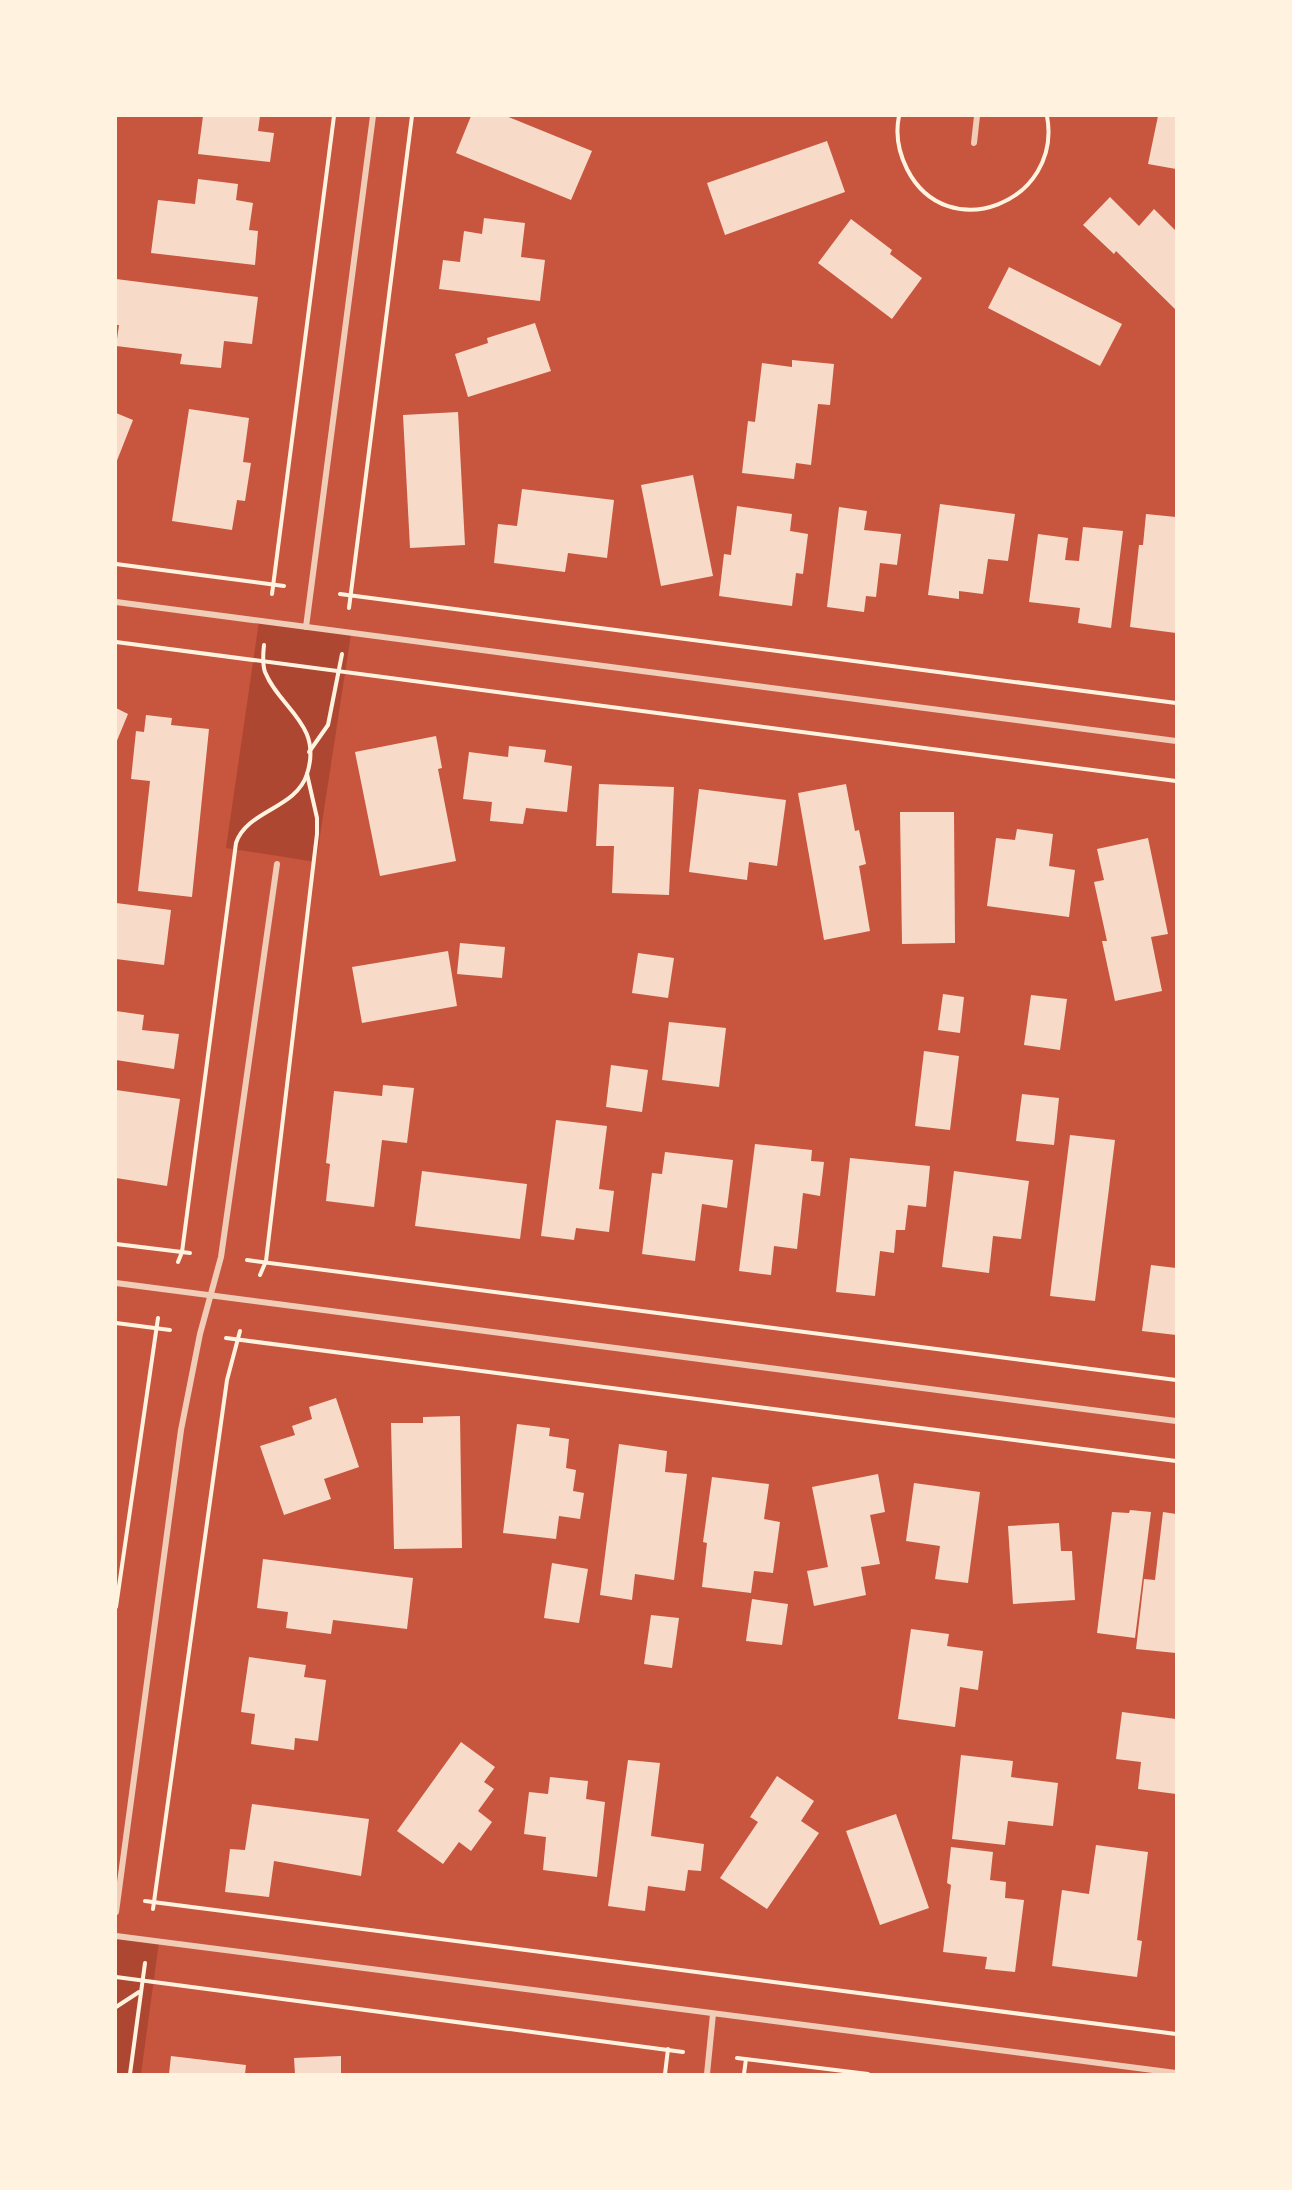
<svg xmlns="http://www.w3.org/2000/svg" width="1292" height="2190" font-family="Rubik,sans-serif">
	<rect width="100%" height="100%" fill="#c8553d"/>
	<g fill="#ae4732">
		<path d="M 259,621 L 351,634 L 316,862 L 226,848 Z"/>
		<path d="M 116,1936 L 159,1942 L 141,2074 L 116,2074 Z"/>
	</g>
	<g fill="#f7dbc8">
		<path d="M 203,116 L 260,116 L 258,131 L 274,133 L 270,162 L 198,154 Z"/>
		<path d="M 471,116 L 506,116 L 592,151 L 571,200 L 456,153 Z"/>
		<path d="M 1158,116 L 1176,116 L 1176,169 L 1148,164 Z"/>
		<path d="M 827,141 L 845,192 L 725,235 L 707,183 Z"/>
		<path d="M 198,179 L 238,184 L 236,200 L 253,203 L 249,230 L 258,231 L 255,265 L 151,253 L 158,200 L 195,204 Z"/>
		<path d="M 1110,197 L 1139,226 L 1154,209 L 1176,231 L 1176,310 L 1116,251 L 1114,254 L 1083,225 Z"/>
		<path d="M 484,218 L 525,223 L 521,257 L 545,260 L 540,301 L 439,289 L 443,260 L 460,262 L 464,231 L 482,234 Z"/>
		<path d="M 851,219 L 892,250 L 890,254 L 922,278 L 892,319 L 818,263 Z"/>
		<path d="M 1009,267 L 1122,324 L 1100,366 L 988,308 Z"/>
		<path d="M 116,279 L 258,297 L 252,344 L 224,341 L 221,368 L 180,364 L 182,354 L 116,346 L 119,325 L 116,325 Z"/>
		<path d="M 535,323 L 551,371 L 468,397 L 455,354 L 488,343 L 487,338 Z"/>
		<path d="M 792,360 L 834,364 L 830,405 L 818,404 L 811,465 L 796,463 L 794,479 L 742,473 L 748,421 L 755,422 L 762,363 L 792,367 Z"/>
		<path d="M 189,409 L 249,418 L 243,462 L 251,463 L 245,501 L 237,500 L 232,530 L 172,521 Z"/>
		<path d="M 458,412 L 465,545 L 410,548 L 403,415 Z"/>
		<path d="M 116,413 L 133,420 L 116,463 Z"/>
		<path d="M 693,475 L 713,576 L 661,586 L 641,485 Z"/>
		<path d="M 522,489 L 614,500 L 607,558 L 568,553 L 565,572 L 494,563 L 498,524 L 517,526 Z"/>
		<path d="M 940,504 L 1015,514 L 1008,561 L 988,559 L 983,594 L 959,591 L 959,599 L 928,595 Z"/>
		<path d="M 737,506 L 792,514 L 790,531 L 808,534 L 803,574 L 796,573 L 792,606 L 719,596 L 724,554 L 731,555 Z"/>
		<path d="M 839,507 L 867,511 L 864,530 L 901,534 L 897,565 L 880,563 L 876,597 L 866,596 L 864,612 L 827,607 Z"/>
		<path d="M 1146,514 L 1176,517 L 1176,633 L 1130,627 L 1139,545 L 1143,545 Z"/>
		<path d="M 1083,527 L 1123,531 L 1111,628 L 1078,623 L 1080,608 L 1029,602 L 1038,534 L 1068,538 L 1065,560 L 1079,561 Z"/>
		<path d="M 116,708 L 128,714 L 116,743 Z"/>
		<path d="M 146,715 L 172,718 L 171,725 L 209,729 L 192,897 L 138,891 L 150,781 L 131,779 L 136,731 L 144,732 Z"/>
		<path d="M 436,736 L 442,768 L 438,769 L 456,861 L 380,876 L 355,752 Z"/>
		<path d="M 509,746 L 546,750 L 544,762 L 572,766 L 567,812 L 526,808 L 523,824 L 490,821 L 492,802 L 463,799 L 469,752 L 508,757 Z"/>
		<path d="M 599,784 L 674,787 L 669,895 L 612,893 L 614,846 L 596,846 Z"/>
		<path d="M 846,784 L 855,831 L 859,830 L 866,864 L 859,866 L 870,931 L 824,940 L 798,793 Z"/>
		<path d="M 699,789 L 786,800 L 777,866 L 749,862 L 747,880 L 689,872 Z"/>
		<path d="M 900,812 L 954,812 L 955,943 L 902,944 Z"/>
		<path d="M 1017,829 L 1053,834 L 1049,866 L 1075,870 L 1069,917 L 987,906 L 996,838 L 1015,840 Z"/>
		<path d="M 1148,838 L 1168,934 L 1151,937 L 1162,991 L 1115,1001 L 1102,941 L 1107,941 L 1094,882 L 1104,880 L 1097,849 Z"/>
		<path d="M 116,903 L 171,910 L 164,965 L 116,959 Z"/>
		<path d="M 460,943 L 505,947 L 502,978 L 457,974 Z"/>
		<path d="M 448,951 L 457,1006 L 362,1023 L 352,967 Z"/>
		<path d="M 638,953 L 674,958 L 668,998 L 632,993 Z"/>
		<path d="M 943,994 L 964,997 L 960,1033 L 938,1030 Z"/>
		<path d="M 1031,995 L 1067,999 L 1060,1050 L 1024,1045 Z"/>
		<path d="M 116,1011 L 144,1015 L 142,1030 L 179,1034 L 174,1069 L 116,1060 Z"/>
		<path d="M 669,1022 L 726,1028 L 719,1087 L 662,1080 Z"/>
		<path d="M 924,1051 L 959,1056 L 950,1130 L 915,1126 Z"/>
		<path d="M 611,1065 L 648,1070 L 642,1112 L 606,1107 Z"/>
		<path d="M 383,1085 L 414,1088 L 407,1143 L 382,1140 L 374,1207 L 326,1201 L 330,1164 L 326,1163 L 334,1091 L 382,1096 Z"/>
		<path d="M 116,1090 L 180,1099 L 167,1186 L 116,1178 Z"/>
		<path d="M 1022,1094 L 1059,1098 L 1054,1145 L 1016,1141 Z"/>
		<path d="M 556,1120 L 607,1126 L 599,1189 L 614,1191 L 609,1232 L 576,1228 L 574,1240 L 541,1236 Z"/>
		<path d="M 1070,1135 L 1115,1140 L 1095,1301 L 1050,1296 Z"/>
		<path d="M 755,1144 L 812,1150 L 811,1161 L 824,1162 L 820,1196 L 803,1193 L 797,1249 L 774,1246 L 771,1275 L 739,1271 Z"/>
		<path d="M 665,1152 L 733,1160 L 727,1208 L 702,1204 L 695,1261 L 642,1254 L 652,1173 L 662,1174 Z"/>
		<path d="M 850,1158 L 930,1166 L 926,1207 L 908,1205 L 905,1230 L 896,1230 L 894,1253 L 880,1251 L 875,1296 L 836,1292 Z"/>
		<path d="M 422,1171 L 527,1184 L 520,1239 L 415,1226 Z"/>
		<path d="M 954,1171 L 1029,1181 L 1021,1239 L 993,1236 L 989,1273 L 942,1267 Z"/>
		<path d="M 1151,1265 L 1176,1268 L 1176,1335 L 1142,1331 Z"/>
		<path d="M 336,1398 L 359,1467 L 324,1479 L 331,1499 L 284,1515 L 260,1446 L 295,1435 L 292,1426 L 312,1419 L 309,1407 Z"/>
		<path d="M 460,1416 L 462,1548 L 394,1549 L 391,1423 L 423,1423 L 423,1417 Z"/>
		<path d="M 517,1424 L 550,1428 L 549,1436 L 569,1439 L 566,1468 L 576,1470 L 573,1491 L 584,1493 L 580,1519 L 559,1516 L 556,1539 L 503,1533 Z"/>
		<path d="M 619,1444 L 667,1451 L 665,1472 L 687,1474 L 674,1580 L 635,1574 L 632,1600 L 600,1595 Z"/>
		<path d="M 878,1474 L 885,1512 L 870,1515 L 880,1564 L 861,1567 L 866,1595 L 814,1606 L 807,1571 L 828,1567 L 812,1487 Z"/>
		<path d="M 712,1477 L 769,1484 L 764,1519 L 780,1522 L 773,1573 L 754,1571 L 751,1593 L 702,1587 L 707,1543 L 703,1542 Z"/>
		<path d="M 914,1483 L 980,1492 L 968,1583 L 935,1579 L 940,1546 L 906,1541 Z"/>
		<path d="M 1130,1510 L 1151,1512 L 1135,1638 L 1097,1633 L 1112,1512 L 1129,1513 Z"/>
		<path d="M 1163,1512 L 1176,1514 L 1176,1653 L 1136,1649 L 1144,1579 L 1155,1580 Z"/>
		<path d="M 1059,1523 L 1061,1551 L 1072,1551 L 1075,1600 L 1013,1604 L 1008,1526 Z"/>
		<path d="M 263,1559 L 413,1578 L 407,1629 L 333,1620 L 331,1634 L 286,1628 L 288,1612 L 257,1608 Z"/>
		<path d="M 552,1563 L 588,1569 L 579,1623 L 544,1618 Z"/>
		<path d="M 752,1599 L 788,1604 L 782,1645 L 746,1641 Z"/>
		<path d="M 651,1615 L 679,1618 L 672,1668 L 644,1664 Z"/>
		<path d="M 911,1629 L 949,1634 L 947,1646 L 983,1651 L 978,1690 L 960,1687 L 955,1727 L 898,1719 Z"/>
		<path d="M 249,1657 L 306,1665 L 304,1677 L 326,1680 L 318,1741 L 295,1738 L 294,1750 L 251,1744 L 255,1714 L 241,1712 Z"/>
		<path d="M 1122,1712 L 1176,1719 L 1176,1794 L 1138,1789 L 1141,1762 L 1116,1759 Z"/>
		<path d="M 461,1742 L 495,1767 L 484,1782 L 494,1789 L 478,1811 L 492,1822 L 471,1851 L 459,1842 L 443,1864 L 397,1831 Z"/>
		<path d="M 961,1755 L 1013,1761 L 1011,1777 L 1058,1783 L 1053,1826 L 1008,1821 L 1005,1845 L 952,1839 Z"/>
		<path d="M 628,1760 L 660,1763 L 651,1836 L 704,1844 L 701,1871 L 688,1870 L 685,1891 L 648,1886 L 645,1911 L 608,1906 Z"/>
		<path d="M 777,1776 L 814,1801 L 801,1821 L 819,1833 L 767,1909 L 720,1878 L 758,1822 L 750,1817 Z"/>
		<path d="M 550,1777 L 588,1781 L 586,1799 L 605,1802 L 597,1877 L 543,1870 L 546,1837 L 524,1834 L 529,1792 L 548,1794 Z"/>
		<path d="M 252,1804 L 369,1819 L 361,1876 L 274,1861 L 269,1897 L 225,1892 L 230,1849 L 245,1850 Z"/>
		<path d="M 896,1814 L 929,1908 L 880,1925 L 846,1831 Z"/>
		<path d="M 1096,1845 L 1148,1852 L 1137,1940 L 1142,1941 L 1137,1977 L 1052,1966 L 1062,1890 L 1089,1894 Z"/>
		<path d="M 951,1847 L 993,1852 L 990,1880 L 1006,1882 L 1005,1898 L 1024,1900 L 1015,1972 L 985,1969 L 987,1957 L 943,1952 L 951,1885 L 947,1883 Z"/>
		<path d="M 171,2056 L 246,2065 L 245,2074 L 169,2074 Z"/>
		<path d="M 341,2056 L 341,2074 L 295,2074 L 294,2058 Z"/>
	</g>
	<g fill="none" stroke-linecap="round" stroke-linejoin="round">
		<g stroke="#fff3e0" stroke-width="4">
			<path d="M 899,116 C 895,135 898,151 907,169 C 947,248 1063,202 1047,116"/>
			<path d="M 116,564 L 284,586"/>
			<path d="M 272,594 L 334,116"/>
			<path d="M 340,594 L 1176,703"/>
			<path d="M 349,608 L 412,116"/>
			<path d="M 116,642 L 1176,781"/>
			<path d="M 309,752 L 328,725 L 342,654"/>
			<path d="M 116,1244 L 190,1253"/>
			<path d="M 247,1260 L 1176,1380"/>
			<path d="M 178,1262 L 182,1252 L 236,843 C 247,810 296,809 307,774 C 323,724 280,709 265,672 C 262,663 263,654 264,645"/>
			<path d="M 260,1275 L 266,1261 L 317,834 L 317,818 L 307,774"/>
			<path d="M 116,1323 L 170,1330"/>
			<path d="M 226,1338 L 1176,1461"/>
			<path d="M 116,1607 L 158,1318"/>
			<path d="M 145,1901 L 1176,2034"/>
			<path d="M 153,1909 L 227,1380 L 240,1331"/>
			<path d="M 116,1977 L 683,2052"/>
			<path d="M 116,2007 L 139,1992"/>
			<path d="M 737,2058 L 868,2074"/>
			<path d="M 130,2074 L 145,1963"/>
			<path d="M 665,2074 L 668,2049"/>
			<path d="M 744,2074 L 746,2059"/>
		</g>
		<g stroke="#f1ccb7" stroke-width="6">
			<path d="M 974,143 L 977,116"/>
			<path d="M 116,602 L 1176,741"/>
			<path d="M 306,627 L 373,116"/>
			<path d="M 116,1283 L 1176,1421"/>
			<path d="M 116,1912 L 181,1430 L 200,1334 L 221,1257 L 277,864"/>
			<path d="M 116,1936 L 1176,2073"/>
			<path d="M 707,2074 L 713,2014"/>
		</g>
	</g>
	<rect width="1292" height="2190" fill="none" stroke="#fff3e0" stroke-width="234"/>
</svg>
